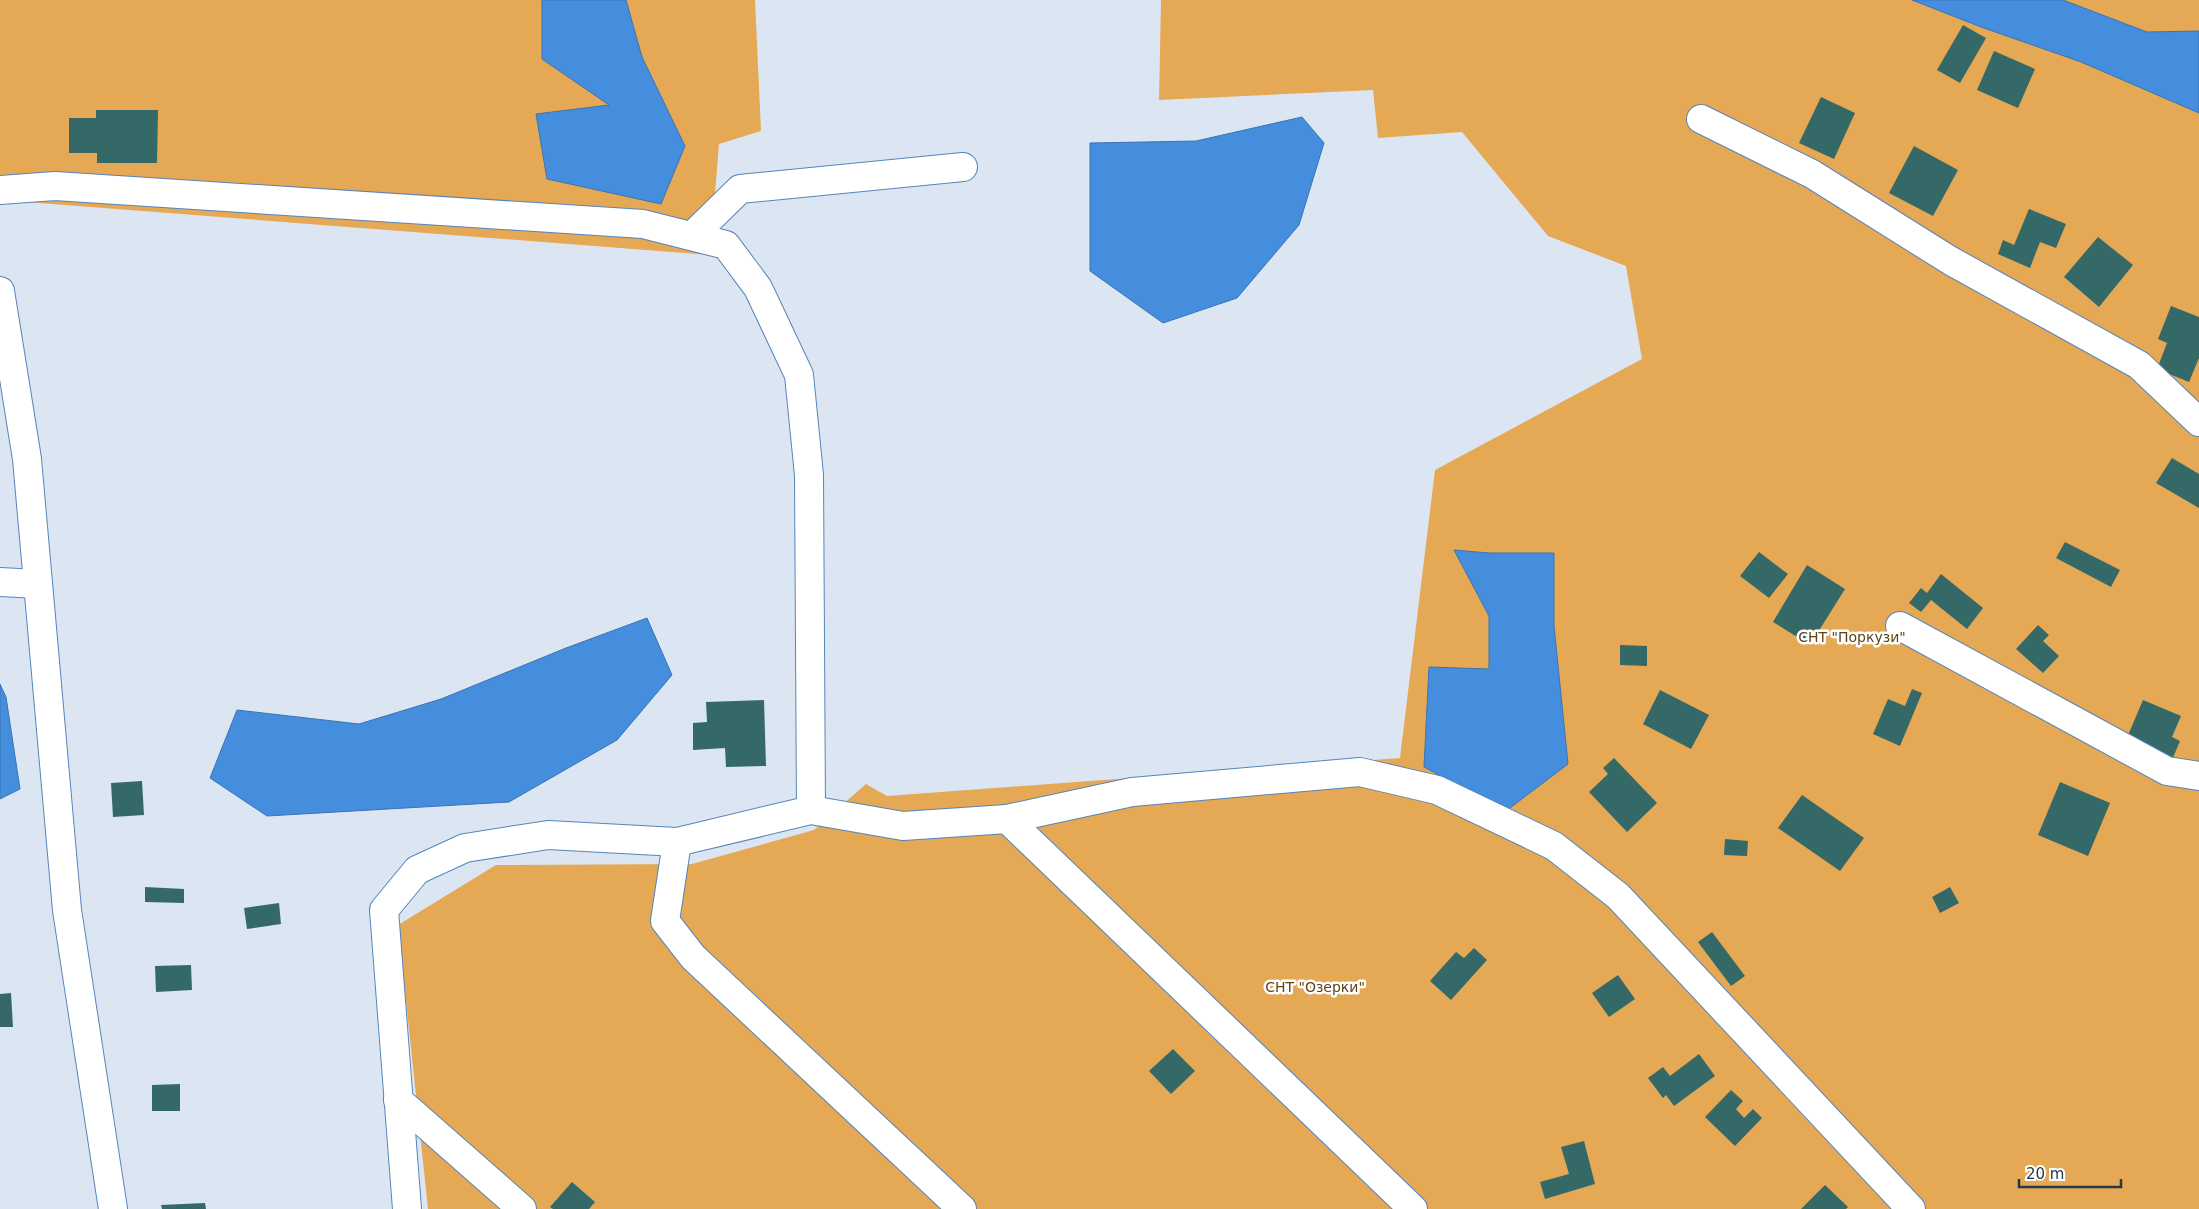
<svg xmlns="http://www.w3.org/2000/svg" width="2199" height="1209" font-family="'DejaVu Sans',sans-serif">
	<rect width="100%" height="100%" fill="#dce6f2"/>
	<g fill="#e5a854">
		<path d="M 0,0 L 755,0 L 761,131 L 719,144 L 710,255 L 0,200 Z"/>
		<path d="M 1161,0 L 2199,0 L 2199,1209 L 428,1209 L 398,925 L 496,865 L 692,864 L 814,830 L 866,784 L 887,796 L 1400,758 L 1435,470 L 1642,359 L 1626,266 L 1548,236 L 1462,132 L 1378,138 L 1373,90 L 1159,100 Z"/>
	</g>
	<g fill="#458ddd" stroke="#3b74b3">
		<path d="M 542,0 L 626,0 L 642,57 L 685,146 L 661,204 L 547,179 L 536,114 L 609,105 L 542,59 Z"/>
		<path d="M 1912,0 L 2063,0 L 2147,32 L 2199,31 L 2199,113 L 2081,62 L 1981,27 Z"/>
		<path d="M 1302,117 L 1324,143 L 1299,225 L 1237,298 L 1163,323 L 1090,271 L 1090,143 L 1196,141 Z"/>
		<path d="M 1454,550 L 1489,553 L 1554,553 L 1554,626 L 1568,764 L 1506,811 L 1424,767 L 1429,667 L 1489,669 L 1489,616 Z"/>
		<path d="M 647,618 L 672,675 L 617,740 L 509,802 L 267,816 L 210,778 L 237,710 L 359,724 L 441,699 L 566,648 Z"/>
		<path d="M 0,684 L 6,697 L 20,789 L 0,799 Z"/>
	</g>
	<g fill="#346967">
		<path d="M 1963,25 L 1986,38 L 1960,83 L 1937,70 Z"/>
		<path d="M 1994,51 L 2035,69 L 2018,108 L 1977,90 Z"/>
		<path d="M 1821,97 L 1855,113 L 1834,159 L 1799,143 Z"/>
		<path d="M 96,110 L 158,110 L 157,163 L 97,163 L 97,153 L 69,153 L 69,118 L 96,118 Z"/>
		<path d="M 1914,146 L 1958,170 L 1933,216 L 1889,193 Z"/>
		<path d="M 2029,209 L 2066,224 L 2056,248 L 2040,242 L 2030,268 L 1998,254 L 2003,240 L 2014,245 Z"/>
		<path d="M 2098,237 L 2133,265 L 2099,307 L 2064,277 Z"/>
		<path d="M 2171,306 L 2199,317 L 2199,358 L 2189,382 L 2157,369 L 2167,343 L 2158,339 Z"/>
		<path d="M 2172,458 L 2199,474 L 2199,508 L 2156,483 Z"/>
		<path d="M 2065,542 L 2120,570 L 2111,587 L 2056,558 Z"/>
		<path d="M 1759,552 L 1788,574 L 1769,598 L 1740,576 Z"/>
		<path d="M 1807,565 L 1845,589 L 1810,645 L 1773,622 Z"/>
		<path d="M 1941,574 L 1983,608 L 1967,629 L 1931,600 L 1921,612 L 1909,603 L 1921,588 L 1927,593 Z"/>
		<path d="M 2038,625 L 2049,635 L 2043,641 L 2059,656 L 2043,673 L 2016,649 Z"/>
		<path d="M 1620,645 L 1647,646 L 1647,666 L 1620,665 Z"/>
		<path d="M 1912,689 L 1922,693 L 1900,746 L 1873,734 L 1888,699 L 1905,706 Z"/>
		<path d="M 1660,690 L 1709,715 L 1691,749 L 1643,724 Z"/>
		<path d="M 764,700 L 766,766 L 726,767 L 725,748 L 693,750 L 693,723 L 707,722 L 706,702 Z"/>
		<path d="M 2143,700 L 2181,716 L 2172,737 L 2180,741 L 2172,760 L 2126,740 Z"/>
		<path d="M 1614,758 L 1657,803 L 1627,832 L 1589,792 L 1608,774 L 1603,768 Z"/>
		<path d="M 142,781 L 144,815 L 113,817 L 111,783 Z"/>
		<path d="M 2060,782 L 2110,803 L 2088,856 L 2038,835 Z"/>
		<path d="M 1802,795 L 1864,838 L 1840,871 L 1778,828 Z"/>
		<path d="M 1725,839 L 1748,841 L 1747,856 L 1724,855 Z"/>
		<path d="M 145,887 L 184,889 L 184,903 L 145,902 Z"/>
		<path d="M 1950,887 L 1959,903 L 1940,913 L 1932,897 Z"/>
		<path d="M 279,903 L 281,924 L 247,929 L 244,908 Z"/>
		<path d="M 1712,932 L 1745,976 L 1731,986 L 1698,942 Z"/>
		<path d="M 1474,948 L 1487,960 L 1451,1000 L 1430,981 L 1456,952 L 1464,958 Z"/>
		<path d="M 191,965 L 192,990 L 156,992 L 155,966 Z"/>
		<path d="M 1618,975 L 1635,999 L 1609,1017 L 1592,993 Z"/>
		<path d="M 11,993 L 13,1027 L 0,1027 L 0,994 Z"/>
		<path d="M 1173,1049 L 1195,1071 L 1171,1094 L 1149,1071 Z"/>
		<path d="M 1699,1054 L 1715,1076 L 1674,1106 L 1666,1095 L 1663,1098 L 1648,1078 L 1663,1067 L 1670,1076 Z"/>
		<path d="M 180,1084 L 180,1111 L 152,1111 L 152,1085 Z"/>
		<path d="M 1731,1090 L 1743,1101 L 1736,1109 L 1744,1118 L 1753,1109 L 1762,1118 L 1735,1146 L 1705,1117 Z"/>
		<path d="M 1584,1141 L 1595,1184 L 1545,1199 L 1540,1182 L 1569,1174 L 1561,1147 Z"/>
		<path d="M 572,1182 L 595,1202 L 589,1209 L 553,1209 L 550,1207 Z"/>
		<path d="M 1825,1185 L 1848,1207 L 1846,1209 L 1801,1209 Z"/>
		<path d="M 205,1203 L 206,1209 L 162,1209 L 161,1205 Z"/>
	</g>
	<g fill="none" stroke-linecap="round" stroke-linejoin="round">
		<g stroke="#5685bb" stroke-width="30">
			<g id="minor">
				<path d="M 1701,119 L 1812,174 L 1951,261 L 2139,365 L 2199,422"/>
				<path d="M 0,190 L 55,186 L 643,224 L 726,245 L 758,288 L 799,375 L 809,475 L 811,810"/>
				<path d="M 692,236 L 740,189 L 963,167"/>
				<path d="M 0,291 L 27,459 L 67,910 L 113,1209"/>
				<path d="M 0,582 L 38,584"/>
				<path d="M 1900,626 L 2167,771 L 2199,776"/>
				<path d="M 1007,819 L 1413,1209"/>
				<path d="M 677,842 L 665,921 L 693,957 L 962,1209"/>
				<path d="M 398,1100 L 522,1209"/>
				<path d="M 407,1209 L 384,910 L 417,870 L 465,848 L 548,835 L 677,842 L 811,810 L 903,826 L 1007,819 L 1132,792 L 1360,772 L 1437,790 L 1554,846 L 1618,896 L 1911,1209"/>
			</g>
		</g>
		<use href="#minor" stroke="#fff" stroke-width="28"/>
	</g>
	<g text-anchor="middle" stroke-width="5" stroke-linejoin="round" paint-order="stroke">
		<g font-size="14" fill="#5e4219" stroke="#fff">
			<text x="1852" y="642">СНТ "Поркузи"</text>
			<text x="1315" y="992">СНТ "Озерки"</text>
		</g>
	</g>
	<path d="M2019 1179v8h102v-8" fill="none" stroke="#243850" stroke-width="2.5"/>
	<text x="2026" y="1179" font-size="15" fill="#243850" stroke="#ffffff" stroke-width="4" paint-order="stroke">20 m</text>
</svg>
